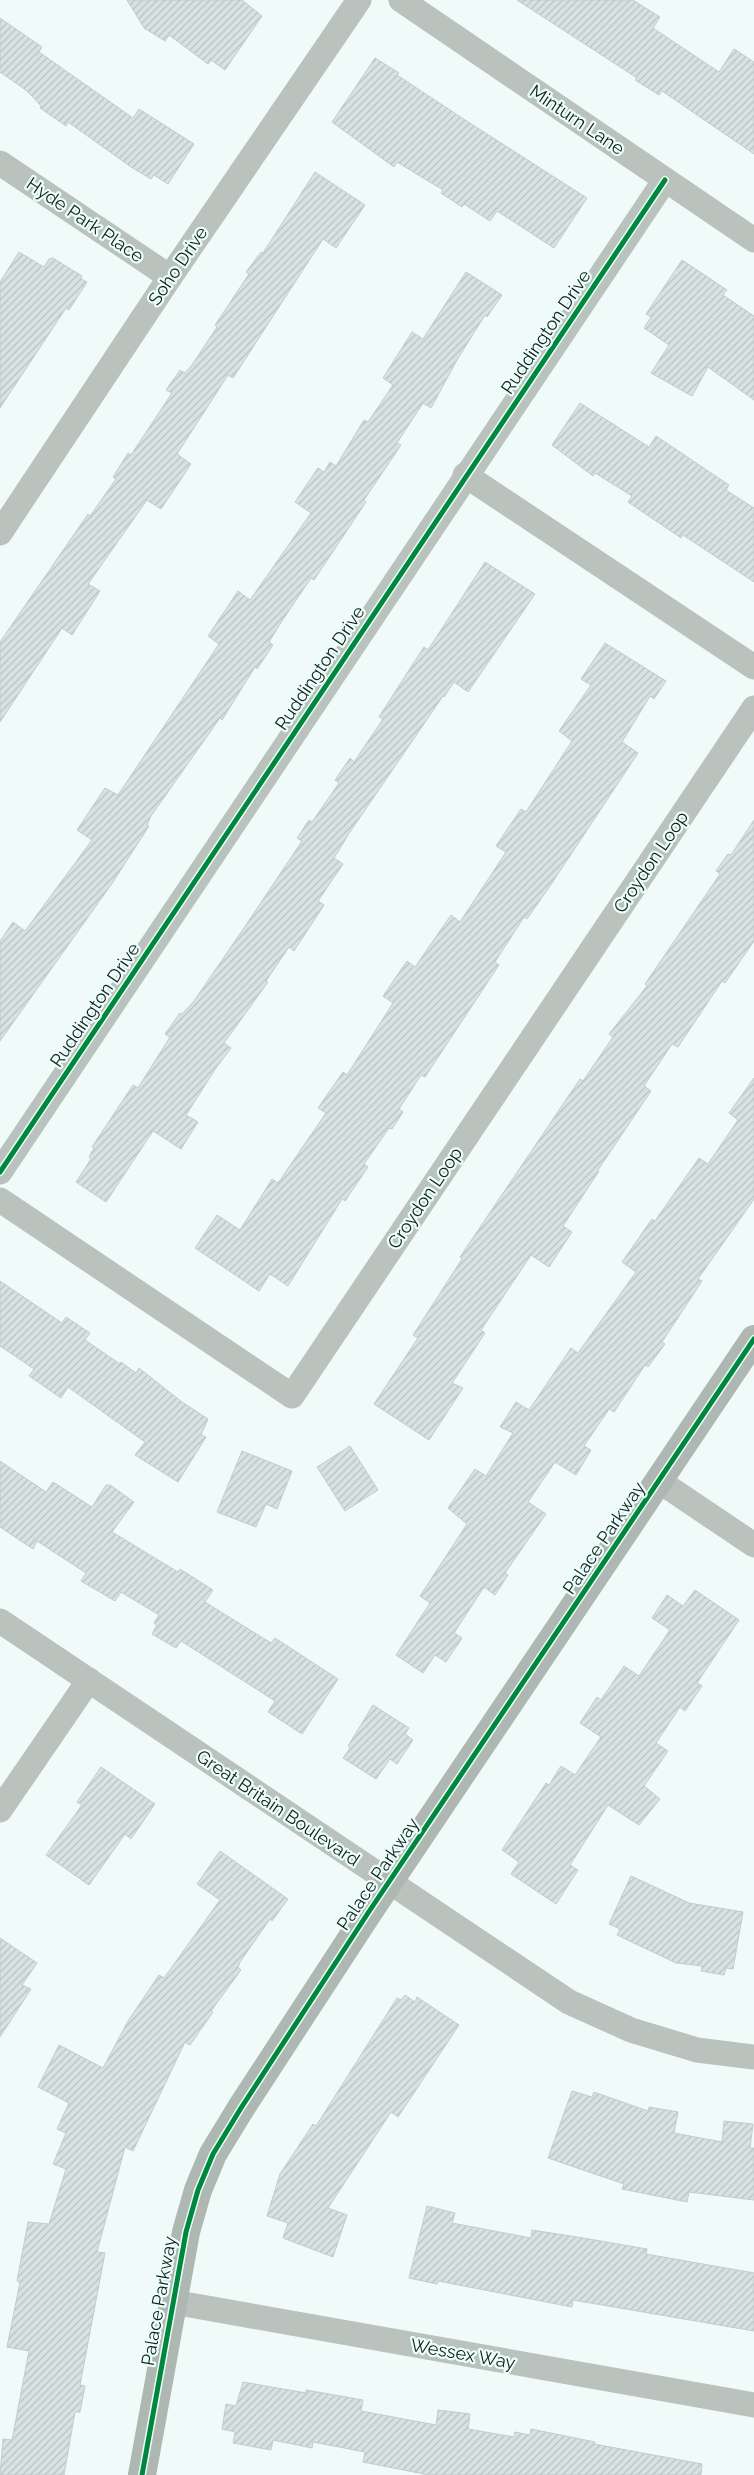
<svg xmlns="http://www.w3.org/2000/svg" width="754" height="2475" font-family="Raleway,sans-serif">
	<defs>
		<pattern id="building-hatch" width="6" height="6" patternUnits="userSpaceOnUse" patternTransform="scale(1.25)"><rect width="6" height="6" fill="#d8e2e2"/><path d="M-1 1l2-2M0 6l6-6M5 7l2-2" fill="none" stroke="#b8c1c1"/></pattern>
	</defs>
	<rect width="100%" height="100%" fill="#f0faf8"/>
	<g fill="url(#building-hatch)" stroke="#c2cccb">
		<path d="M 127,0 L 242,0 L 262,16 L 225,70 L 211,60 L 208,64 L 169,35 L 165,41 L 144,28 Z"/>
		<path d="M 517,0 L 633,0 L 660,17 L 653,28 L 719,72 L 734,49 L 754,62 L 754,154 L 662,91 L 659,95 L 635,80 L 637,78 Z"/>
		<path d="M 0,18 L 42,47 L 39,52 L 133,118 L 139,109 L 194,144 L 168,184 L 154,175 L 151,179 L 131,167 L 68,122 L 66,126 L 40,108 L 41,106 L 27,91 L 0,72 Z"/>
		<path d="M 375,58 L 399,73 L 397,75 L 462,118 L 587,198 L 554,248 L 497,211 L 490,221 L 464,204 L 462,207 L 441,193 L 443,190 L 397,162 L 394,167 L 332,122 Z"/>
		<path d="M 315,172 L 365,205 L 336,248 L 323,239 L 233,378 L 228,375 L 177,454 L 191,464 L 161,509 L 147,500 L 88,584 L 100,591 L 72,635 L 62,628 L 0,722 L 0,642 L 88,514 L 90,516 L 116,479 L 113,477 L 128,453 L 131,455 L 172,393 L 166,390 L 180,370 L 185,373 L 192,365 L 217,327 L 215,325 L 249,274 L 246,272 L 261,252 L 263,253 Z"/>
		<path d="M 19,252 L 44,267 L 49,259 L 53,258 L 82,276 L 81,279 L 87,282 L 69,310 L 66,308 L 0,408 L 0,282 Z"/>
		<path d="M 682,260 L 727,290 L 723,295 L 754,316 L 754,400 L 708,367 L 692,396 L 651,373 L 669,345 L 644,328 L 651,317 L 646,314 Z"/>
		<path d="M 466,272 L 502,295 L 487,317 L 485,315 L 457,360 L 431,408 L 423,403 L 397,443 L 401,445 L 364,500 L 366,502 L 314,580 L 311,578 L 282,621 L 269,642 L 273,645 L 257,669 L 255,667 L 222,720 L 220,718 L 151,816 L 147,825 L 149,826 L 113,882 L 0,1041 L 0,941 L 13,922 L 25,931 L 92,840 L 77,830 L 105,788 L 118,795 L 219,644 L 208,636 L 238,591 L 250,600 L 311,513 L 295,502 L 318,468 L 324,472 L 330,462 L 336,466 L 364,420 L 368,422 L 393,385 L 383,378 L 412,332 L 423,339 Z"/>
		<path d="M 580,403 L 649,447 L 656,436 L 729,485 L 726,490 L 754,508 L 754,582 L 683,535 L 681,538 L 628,502 L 632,496 L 595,473 L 593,476 L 552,445 Z"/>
		<path d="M 485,562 L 535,594 L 468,692 L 454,682 L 444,697 L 443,696 L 350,832 L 334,858 L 343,864 L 318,901 L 324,905 L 294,951 L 289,947 L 266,981 L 268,982 L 224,1043 L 231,1048 L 216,1068 L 186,1115 L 198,1122 L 181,1149 L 153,1131 L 106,1202 L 76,1182 L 91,1159 L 89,1157 L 94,1148 L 92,1147 L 133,1085 L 138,1088 L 170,1037 L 165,1034 L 180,1013 L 182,1014 L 194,1001 L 248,922 L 302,841 L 297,838 L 309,820 L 312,822 L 339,783 L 335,780 L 350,758 L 354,762 L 383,719 L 379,717 L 409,670 L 424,647 L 428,650 Z"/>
		<path d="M 605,643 L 666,681 L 654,699 L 650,696 L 622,742 L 638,753 L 552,883 L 527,919 L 524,917 L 495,962 L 499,965 L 425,1077 L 421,1075 L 399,1109 L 403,1112 L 392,1129 L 389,1128 L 364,1164 L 368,1167 L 345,1201 L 342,1199 L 288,1286 L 270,1274 L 259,1291 L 195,1248 L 217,1215 L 240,1230 L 272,1179 L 278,1183 L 326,1113 L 318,1108 L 343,1072 L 347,1075 L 393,1003 L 383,996 L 407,961 L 415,967 L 451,915 L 460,922 L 506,852 L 496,846 L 521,809 L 526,812 L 572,741 L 559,731 L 591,685 L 581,679 Z"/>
		<path d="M 754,820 L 754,941 L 725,983 L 722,981 L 678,1047 L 672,1044 L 644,1086 L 651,1091 L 598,1170 L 599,1171 L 563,1226 L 572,1232 L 549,1267 L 531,1255 L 481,1330 L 485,1333 L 452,1383 L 463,1388 L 429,1440 L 374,1404 L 418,1338 L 413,1335 L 462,1259 L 460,1257 L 580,1079 L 583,1081 L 613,1037 L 609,1034 L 647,986 L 645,984 L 720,874 L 716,871 L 728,854 L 731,855 Z"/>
		<path d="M 754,1078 L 754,1199 L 698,1279 L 702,1281 L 662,1342 L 665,1344 L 648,1367 L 645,1365 L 614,1412 L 609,1409 L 584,1446 L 591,1450 L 576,1475 L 555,1462 L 528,1502 L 546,1514 L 505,1573 L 508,1575 L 495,1595 L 484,1587 L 454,1633 L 462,1638 L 446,1662 L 435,1655 L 423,1673 L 396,1655 L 430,1603 L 420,1596 L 467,1524 L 448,1508 L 475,1469 L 486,1476 L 513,1433 L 500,1427 L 516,1402 L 529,1410 L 571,1348 L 578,1353 L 636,1272 L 622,1262 L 652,1219 L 655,1221 L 699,1158 L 708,1164 L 738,1120 L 729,1113 Z"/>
		<path d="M 0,1281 L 62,1323 L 66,1317 L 90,1333 L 85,1340 L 120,1364 L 121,1362 L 136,1373 L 139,1368 L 182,1402 L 208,1419 L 201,1435 L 206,1437 L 178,1482 L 135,1455 L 145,1442 L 68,1387 L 61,1398 L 29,1376 L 34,1369 L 0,1346 Z"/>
		<path d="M 350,1446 L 378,1490 L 345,1511 L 317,1467 Z"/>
		<path d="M 242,1451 L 292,1471 L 277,1509 L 266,1504 L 256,1527 L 217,1512 Z"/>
		<path d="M 0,1461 L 46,1492 L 53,1482 L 92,1507 L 106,1485 L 110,1485 L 134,1502 L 112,1532 L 178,1572 L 180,1569 L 213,1590 L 205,1602 L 271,1643 L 275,1638 L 338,1679 L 302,1734 L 268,1712 L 275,1701 L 181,1641 L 176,1648 L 152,1634 L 157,1625 L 154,1623 L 159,1615 L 121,1592 L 115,1601 L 81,1581 L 86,1573 L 37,1541 L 33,1549 L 0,1527 Z"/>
		<path d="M 695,1590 L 739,1620 L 697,1683 L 702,1686 L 685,1711 L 680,1707 L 656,1743 L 668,1751 L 644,1786 L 660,1799 L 639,1825 L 608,1805 L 570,1865 L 578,1870 L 556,1904 L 511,1874 L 519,1862 L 502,1850 L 546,1783 L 549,1785 L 561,1766 L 575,1775 L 601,1737 L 580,1723 L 597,1697 L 601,1700 L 624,1666 L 639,1676 L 670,1630 L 652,1618 L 667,1595 L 683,1606 Z"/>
		<path d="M 373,1705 L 409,1728 L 405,1734 L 413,1740 L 397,1764 L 390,1759 L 376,1779 L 343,1758 L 350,1748 L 348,1746 Z"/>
		<path d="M 101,1767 L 155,1804 L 131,1839 L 125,1834 L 89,1885 L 46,1855 L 82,1805 L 77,1802 Z"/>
		<path d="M 220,1851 L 288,1899 L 272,1921 L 270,1919 L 240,1962 L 238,1967 L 241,1970 L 211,2011 L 213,2012 L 190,2045 L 185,2042 L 133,2151 L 125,2147 L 97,2252 L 105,2253 L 80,2385 L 85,2386 L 80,2412 L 75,2412 L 64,2475 L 0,2475 L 3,2439 L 12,2440 L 29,2351 L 7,2347 L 20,2282 L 17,2281 L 28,2222 L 49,2224 L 66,2169 L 53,2164 L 66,2133 L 57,2129 L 69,2103 L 38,2087 L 59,2045 L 103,2068 L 128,2021 L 159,1975 L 164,1978 L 220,1900 L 197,1884 Z"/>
		<path d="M 631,1876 L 689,1903 L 743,1912 L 733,1969 L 726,1968 L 724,1975 L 701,1971 L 702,1966 L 676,1963 L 617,1935 L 620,1929 L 609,1924 Z"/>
		<path d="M 0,1938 L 37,1963 L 22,1985 L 31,1989 L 0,2037 Z"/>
		<path d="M 405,1995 L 415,2002 L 417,1997 L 459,2025 L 398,2117 L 391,2112 L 328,2208 L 347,2215 L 333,2257 L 283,2238 L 288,2223 L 267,2216 L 280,2174 L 313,2124 L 316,2126 L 397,1998 L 401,2000 Z"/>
		<path d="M 572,2091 L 592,2097 L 594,2092 L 648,2111 L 649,2107 L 678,2112 L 674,2133 L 722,2142 L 724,2121 L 753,2124 L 750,2148 L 754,2148 L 754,2200 L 689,2192 L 687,2202 L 622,2189 L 624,2184 L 548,2158 Z"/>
		<path d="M 427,2206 L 455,2213 L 452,2223 L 531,2238 L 532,2230 L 583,2238 L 647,2249 L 646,2254 L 754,2273 L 754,2331 L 573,2300 L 572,2307 L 438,2281 L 437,2284 L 409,2278 Z"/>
		<path d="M 243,2382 L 306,2393 L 306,2390 L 363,2400 L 361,2411 L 436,2425 L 438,2410 L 470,2414 L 468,2429 L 514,2437 L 515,2432 L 530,2435 L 531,2429 L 595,2442 L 594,2444 L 702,2464 L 701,2475 L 429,2475 L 363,2462 L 365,2452 L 313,2442 L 312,2448 L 273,2440 L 271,2450 L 233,2443 L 235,2432 L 222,2429 L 226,2404 L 236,2406 Z"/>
	</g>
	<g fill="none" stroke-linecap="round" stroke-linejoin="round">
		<g stroke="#bac2be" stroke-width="25">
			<path d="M 401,0 L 754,240"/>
			<path d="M 0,163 L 170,277"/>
			<path d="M 465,475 L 754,667"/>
			<path d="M 0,533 L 170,277 L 359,0"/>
			<path d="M 0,1172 L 665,180"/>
			<path d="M 0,1200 L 292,1396 L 754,708"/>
			<path d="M 659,1481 L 754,1545"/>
			<path d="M 0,1621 L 569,2002 L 631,2030 L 697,2050 L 754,2057"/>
			<path d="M 0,1810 L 89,1680"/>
			<path d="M 173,2302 L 754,2405"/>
		</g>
		<path stroke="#aeb7b2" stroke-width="28" d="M 142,2475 L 186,2232 L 198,2190 L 213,2154 L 241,2108 L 368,1913 L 754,1339"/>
		<g stroke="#ecfefa" stroke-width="8">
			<g id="cycleway">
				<path d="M 0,1172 L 665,180"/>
				<path d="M 142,2475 L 186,2232 L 198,2190 L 213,2154 L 241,2108 L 368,1913 L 754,1339"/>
			</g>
		</g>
		<use href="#cycleway" stroke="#00873e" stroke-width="5"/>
	</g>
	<g text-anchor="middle" stroke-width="4.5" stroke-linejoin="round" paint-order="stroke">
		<g font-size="18" fill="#141f1d" stroke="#ecfefa">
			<text transform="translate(577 120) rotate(34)" y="6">Minturn Lane</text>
			<text transform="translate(85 220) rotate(34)" y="6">Hyde Park Place</text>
			<text transform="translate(178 266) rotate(-56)" y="6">Soho Drive</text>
			<text transform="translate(546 332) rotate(-56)" y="6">Ruddington Drive</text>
			<text transform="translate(320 668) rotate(-56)" y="6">Ruddington Drive</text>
			<text transform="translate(651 862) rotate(-56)" y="6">Croydon Loop</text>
			<text transform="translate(95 1005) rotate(-56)" y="6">Ruddington Drive</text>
			<text transform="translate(425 1198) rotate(-56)" y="6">Croydon Loop</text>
			<text transform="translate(604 1538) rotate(-56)" y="6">Palace Parkway</text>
			<text transform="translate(278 1808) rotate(34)" y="6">Great Britain Boulevard</text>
			<text transform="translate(378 1874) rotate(-56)" y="6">Palace Parkway</text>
			<text transform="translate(159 2301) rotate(-80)" y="6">Palace Parkway</text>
			<text transform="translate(463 2354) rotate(10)" y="6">Wessex Way</text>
		</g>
	</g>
</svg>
